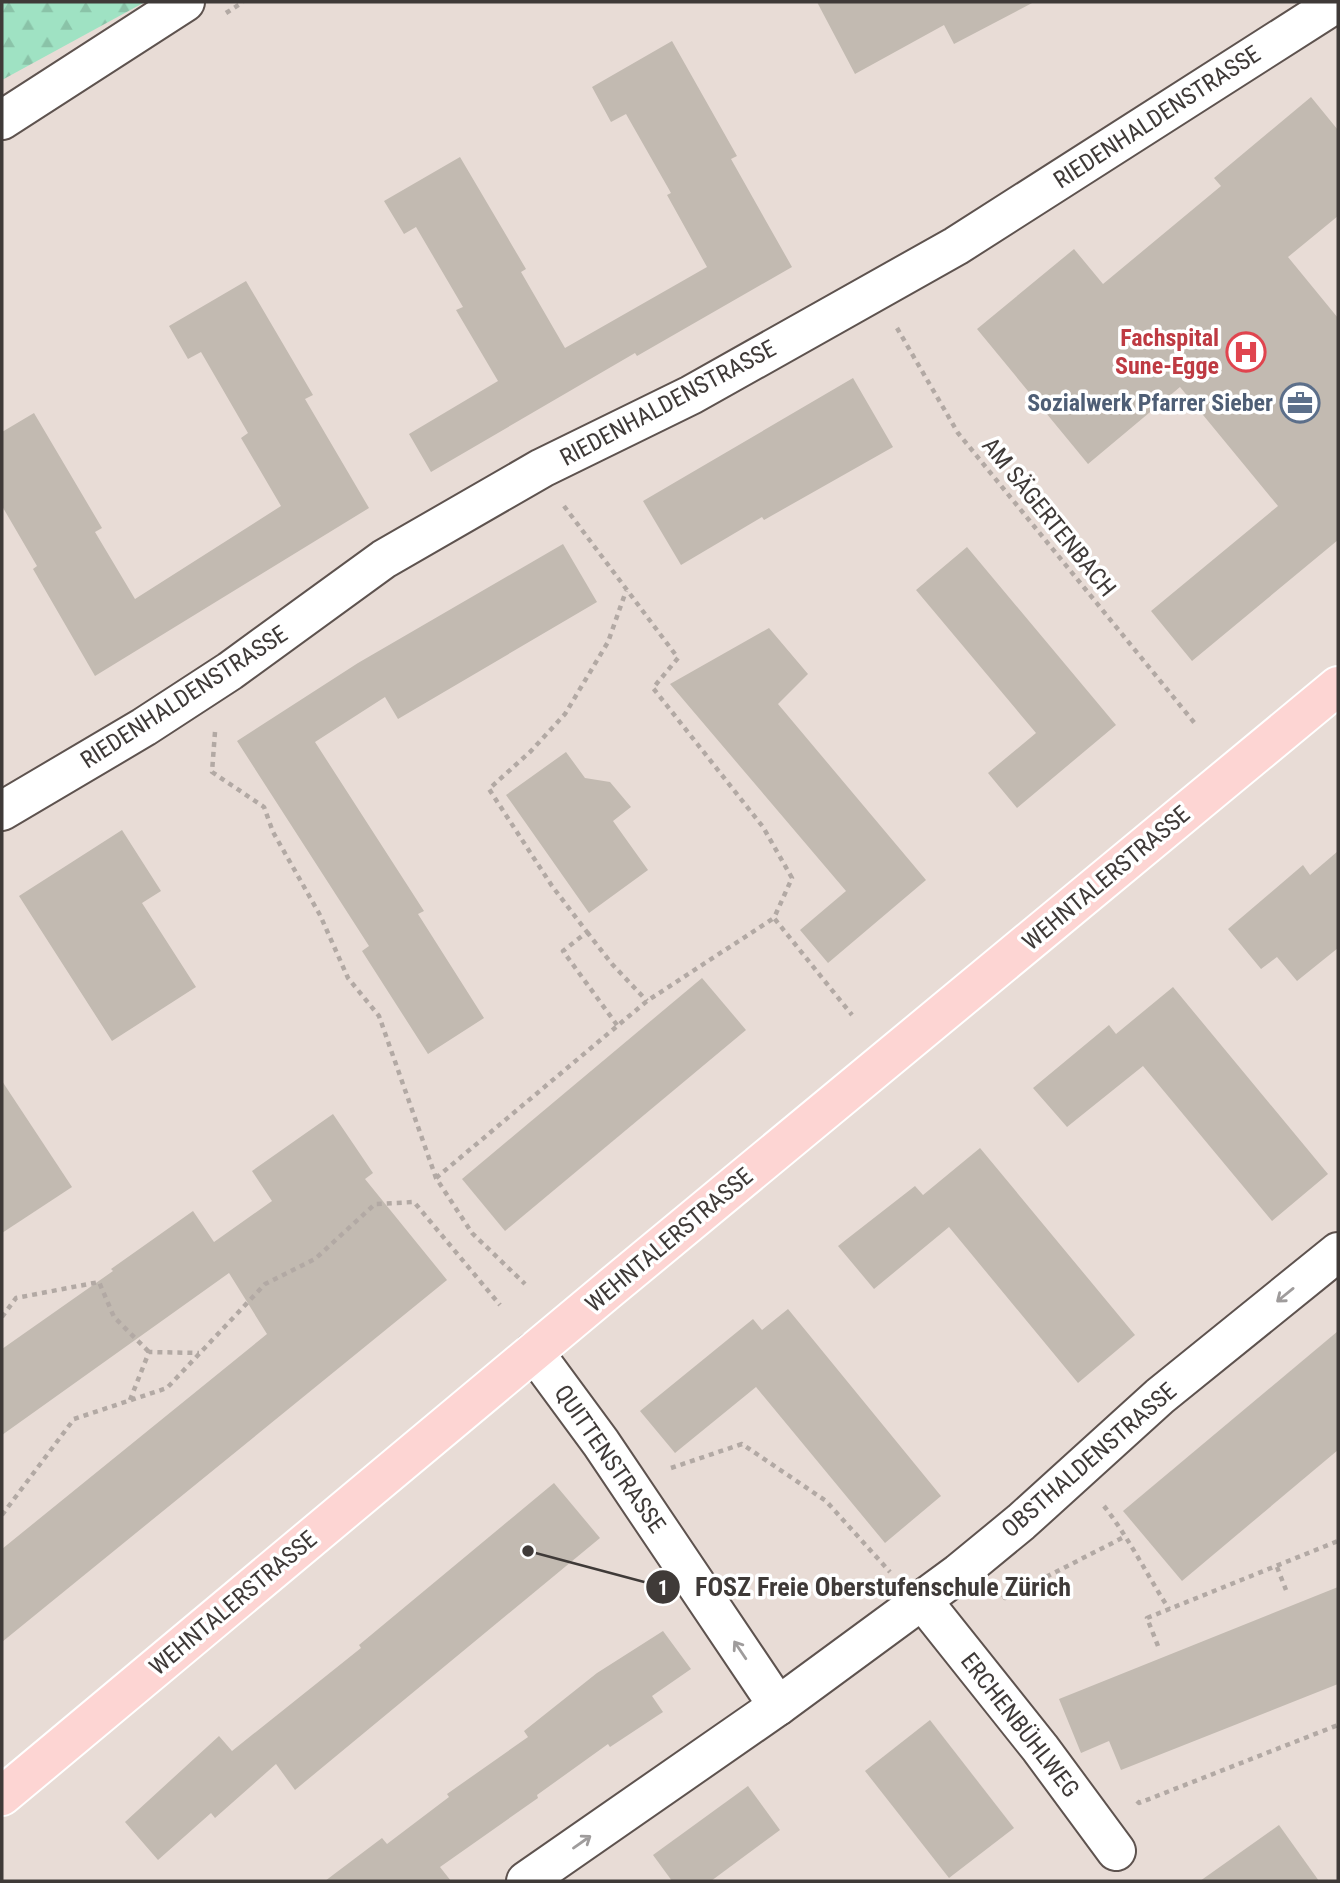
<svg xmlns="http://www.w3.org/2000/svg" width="1340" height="1883" font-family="'Roboto Condensed',sans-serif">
	<defs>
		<pattern id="forest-firs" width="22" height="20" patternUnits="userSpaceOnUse" patternTransform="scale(1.75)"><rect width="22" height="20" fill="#9fe2c3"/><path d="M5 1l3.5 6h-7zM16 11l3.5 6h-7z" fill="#8ac3a8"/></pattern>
	</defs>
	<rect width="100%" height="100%" fill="#e8dcd6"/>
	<path fill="url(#forest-firs)" d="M 2,2 L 145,2 L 2,80 Z"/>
	<g fill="#c2bab1">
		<path d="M 817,2 L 1034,2 L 954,44 L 944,25 L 855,74 Z"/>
		<path d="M 672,41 L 737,156 L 731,159 L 792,267 L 637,356 L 635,353 L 431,472 L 409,434 L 498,381 L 456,310 L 463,307 L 416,227 L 404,234 L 384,201 L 460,157 L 526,269 L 521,272 L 565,348 L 707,267 L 667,195 L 671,193 L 626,114 L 611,122 L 592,87 Z"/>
		<path d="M 1311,97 L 1338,130 L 1338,216 L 1288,257 L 1338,318 L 1338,540 L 1192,661 L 1151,611 L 1278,506 L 1180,387 L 1088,464 L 977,329 L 1074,249 L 1103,284 L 1221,186 L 1214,178 Z"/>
		<path d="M 246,281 L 313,395 L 305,399 L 369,508 L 95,676 L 33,569 L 37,566 L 2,506 L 2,432 L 34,413 L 102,528 L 95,532 L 135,599 L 281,506 L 241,438 L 248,433 L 201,352 L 188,359 L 169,326 Z"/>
		<path d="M 853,378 L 893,447 L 764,520 L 762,517 L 681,565 L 643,501 Z"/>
		<path d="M 563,544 L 597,602 L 398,719 L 385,697 L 315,742 L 424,911 L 418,914 L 484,1018 L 428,1054 L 362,951 L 369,946 L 237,741 L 358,663 Z"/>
		<path d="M 967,547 L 1116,725 L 1017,808 L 988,773 L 1036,733 L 916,590 Z"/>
		<path d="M 769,628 L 808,674 L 778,704 L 926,880 L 828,963 L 800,930 L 846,891 L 670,684 Z"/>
		<path d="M 566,752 L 585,778 L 610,782 L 631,807 L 613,821 L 648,870 L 589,913 L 506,795 Z"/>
		<path d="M 122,830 L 161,891 L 142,903 L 196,987 L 112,1041 L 19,896 Z"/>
		<path d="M 1338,851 L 1338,948 L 1297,981 L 1277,957 L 1261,969 L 1228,929 L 1303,865 L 1310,875 Z"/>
		<path d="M 702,978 L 746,1030 L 505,1231 L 462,1179 Z"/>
		<path d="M 1173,987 L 1328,1174 L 1272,1221 L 1143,1066 L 1067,1127 L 1033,1088 L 1109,1025 L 1116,1034 Z"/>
		<path d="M 2,1081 L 72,1187 L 2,1233 Z"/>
		<path d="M 333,1114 L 373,1173 L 365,1179 L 447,1280 L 2,1642 L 2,1549 L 267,1334 L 229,1273 L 2,1435 L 2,1349 L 113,1271 L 111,1269 L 193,1211 L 214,1242 L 272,1201 L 252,1171 Z"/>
		<path d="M 980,1148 L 1135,1335 L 1078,1383 L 949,1227 L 874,1289 L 838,1246 L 915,1186 L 923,1195 Z"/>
		<path d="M 788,1309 L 941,1496 L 885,1543 L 756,1387 L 675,1453 L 640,1411 L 753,1319 L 762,1330 Z"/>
		<path d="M 1338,1331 L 1338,1450 L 1182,1581 L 1123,1511 Z"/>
		<path d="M 554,1483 L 600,1538 L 295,1790 L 276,1764 L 215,1818 L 211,1813 L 158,1860 L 125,1822 L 219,1736 L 232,1751 L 361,1648 L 359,1645 Z"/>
		<path d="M 1338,1587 L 1338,1684 L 1121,1770 L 1109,1741 L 1081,1753 L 1059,1699 Z"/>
		<path d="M 663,1631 L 691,1669 L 652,1696 L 663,1712 L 610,1747 L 608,1744 L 537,1795 L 538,1798 L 440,1867 L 451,1881 L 325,1881 L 382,1838 L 387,1844 L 449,1797 L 447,1794 L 528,1737 L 524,1731 L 597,1673 Z"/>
		<path d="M 930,1720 L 1014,1828 L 949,1878 L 865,1771 Z"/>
		<path d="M 748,1786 L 780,1830 L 711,1881 L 672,1881 L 653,1855 Z"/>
		<path d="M 1279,1825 L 1319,1881 L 1200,1881 Z"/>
	</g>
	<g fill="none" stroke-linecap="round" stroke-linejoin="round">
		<g stroke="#5e534f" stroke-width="42">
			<g id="minor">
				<path d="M 2,120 L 185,2"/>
				<path d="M 2,811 L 144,727 L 230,671 L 384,559 L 542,468 L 691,395 L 956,246 L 1338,2"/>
				<path d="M 534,1352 L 601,1443 L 778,1706"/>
				<path d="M 922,1600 L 1040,1748 L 1116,1851"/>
				<path d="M 526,1881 L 778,1706 L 959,1573 L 1021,1522 L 1160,1396 L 1338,1252"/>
			</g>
		</g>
		<g stroke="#fff" stroke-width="42">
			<path id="major" d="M 2,1796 L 608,1290 L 1338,686"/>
		</g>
		<g stroke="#b2a9a4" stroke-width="4.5" stroke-dasharray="5 5" stroke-linecap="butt">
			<path d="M 226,13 L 243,2"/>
			<path d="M 897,328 L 958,433 L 1197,726"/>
			<path d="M 564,506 L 678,658 L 653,688 L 763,827 L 792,878 L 774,918 L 852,1015"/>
			<path d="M 215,732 L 212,772 L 264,807 L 273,832 L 320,915 L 348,978 L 379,1016 L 436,1178 L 472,1233 L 525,1284"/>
			<path d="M 587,932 L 612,964 L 647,1001"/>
			<path d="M 617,1025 L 563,951 L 587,932 L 552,886 L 489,789 L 531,751 L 565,714 L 608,642 L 626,591"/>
			<path d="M 436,1178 L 647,1001 L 774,918"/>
			<path d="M 2,1317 L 16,1298 L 99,1282 L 114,1317 L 149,1352"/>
			<path d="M 130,1400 L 149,1352 L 199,1353"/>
			<path d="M 671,1468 L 742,1444 L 826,1501 L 890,1572"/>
			<path d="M 1104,1506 C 1129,1538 1147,1575 1169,1609"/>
			<path d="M 2,1515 L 74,1419 L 167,1388 L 265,1284 L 315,1259 L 375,1204 L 414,1202 L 500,1305"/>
			<path d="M 1277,1567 L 1286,1590"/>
			<path d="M 1003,1595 L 1005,1598 L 1126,1536"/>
			<path d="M 1158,1646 L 1147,1618 L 1338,1541"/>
			<path d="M 1137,1801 L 1139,1803 L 1338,1725"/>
		</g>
		<use href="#minor" stroke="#fff" stroke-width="38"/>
		<use href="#major" stroke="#fdd5d3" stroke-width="38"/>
	</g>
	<defs><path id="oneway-shaft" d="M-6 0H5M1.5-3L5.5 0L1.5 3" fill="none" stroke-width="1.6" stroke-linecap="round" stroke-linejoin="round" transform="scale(1.75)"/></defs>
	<g stroke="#9f9c9c">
		<use href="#oneway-shaft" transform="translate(1285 1295) rotate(141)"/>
		<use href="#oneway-shaft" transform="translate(740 1650) rotate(-124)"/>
		<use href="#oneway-shaft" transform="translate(582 1842) rotate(-35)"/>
	</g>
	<defs>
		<g id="hospital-ring" transform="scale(2.0125)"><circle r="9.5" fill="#fff" stroke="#e0444e" stroke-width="1.5"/><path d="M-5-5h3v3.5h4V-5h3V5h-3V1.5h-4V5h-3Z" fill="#e0444e"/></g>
		<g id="office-ring" transform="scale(2.0125)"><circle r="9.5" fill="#fff" stroke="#5c6f8a" stroke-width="1.5"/><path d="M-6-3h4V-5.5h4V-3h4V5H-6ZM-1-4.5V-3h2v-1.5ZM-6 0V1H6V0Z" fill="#5c6f8a"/></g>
	</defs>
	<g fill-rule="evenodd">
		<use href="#hospital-ring" x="1246" y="352"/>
		<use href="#office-ring" x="1300" y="403"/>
	</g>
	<g text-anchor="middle" stroke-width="7" stroke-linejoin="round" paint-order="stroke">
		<g font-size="24" fill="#3f3a38" stroke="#fff">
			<text transform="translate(1157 117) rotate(-33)" y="8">RIEDENHALDENSTRASSE</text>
			<text transform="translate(668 403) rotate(-28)" y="8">RIEDENHALDENSTRASSE</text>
			<text transform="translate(1049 517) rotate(51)" y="8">AM SÄGERTENBACH</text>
			<text transform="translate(184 697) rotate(-33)" y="8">RIEDENHALDENSTRASSE</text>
			<text transform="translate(1106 878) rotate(-40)" y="8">WEHNTALERSTRASSE</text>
			<text transform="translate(669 1240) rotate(-40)" y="8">WEHNTALERSTRASSE</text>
			<text transform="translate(610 1459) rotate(55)" y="8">QUITTENSTRASSE</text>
			<text transform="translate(1089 1460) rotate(-41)" y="8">OBSTHALDENSTRASSE</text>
			<text transform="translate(233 1603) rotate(-40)" y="8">WEHNTALERSTRASSE</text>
			<text transform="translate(1020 1725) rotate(52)" y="8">ERCHENBÜHLWEG</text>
		</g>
		<g font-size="24" font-weight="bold" fill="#be3a42" stroke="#fff" text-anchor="end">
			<text x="1219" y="346">Fachspital<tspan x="1219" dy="28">Sune-Egge</tspan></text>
		</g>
		<g font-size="24" font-weight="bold" fill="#4e5e75" stroke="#fff" text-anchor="end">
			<text x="1273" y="411">Sozialwerk Pfarrer Sieber</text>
		</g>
	</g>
	<path fill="none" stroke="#3f3a38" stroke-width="2.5" d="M528 1551L663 1587"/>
	<g fill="#3f3a38" stroke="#fff" stroke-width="2.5">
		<circle cx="528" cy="1551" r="7"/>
		<circle cx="663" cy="1587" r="18"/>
	</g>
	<g font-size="21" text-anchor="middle" font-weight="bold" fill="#fff">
		<text x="663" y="1595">1</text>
	</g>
	<g font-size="26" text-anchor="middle" font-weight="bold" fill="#3f3a38" stroke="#fff" stroke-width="7" stroke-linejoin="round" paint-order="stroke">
		<text x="883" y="1596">FOSZ Freie Oberstufenschule Zürich</text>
	</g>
	<rect width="1340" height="1883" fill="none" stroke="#3f3a38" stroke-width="7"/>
</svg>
